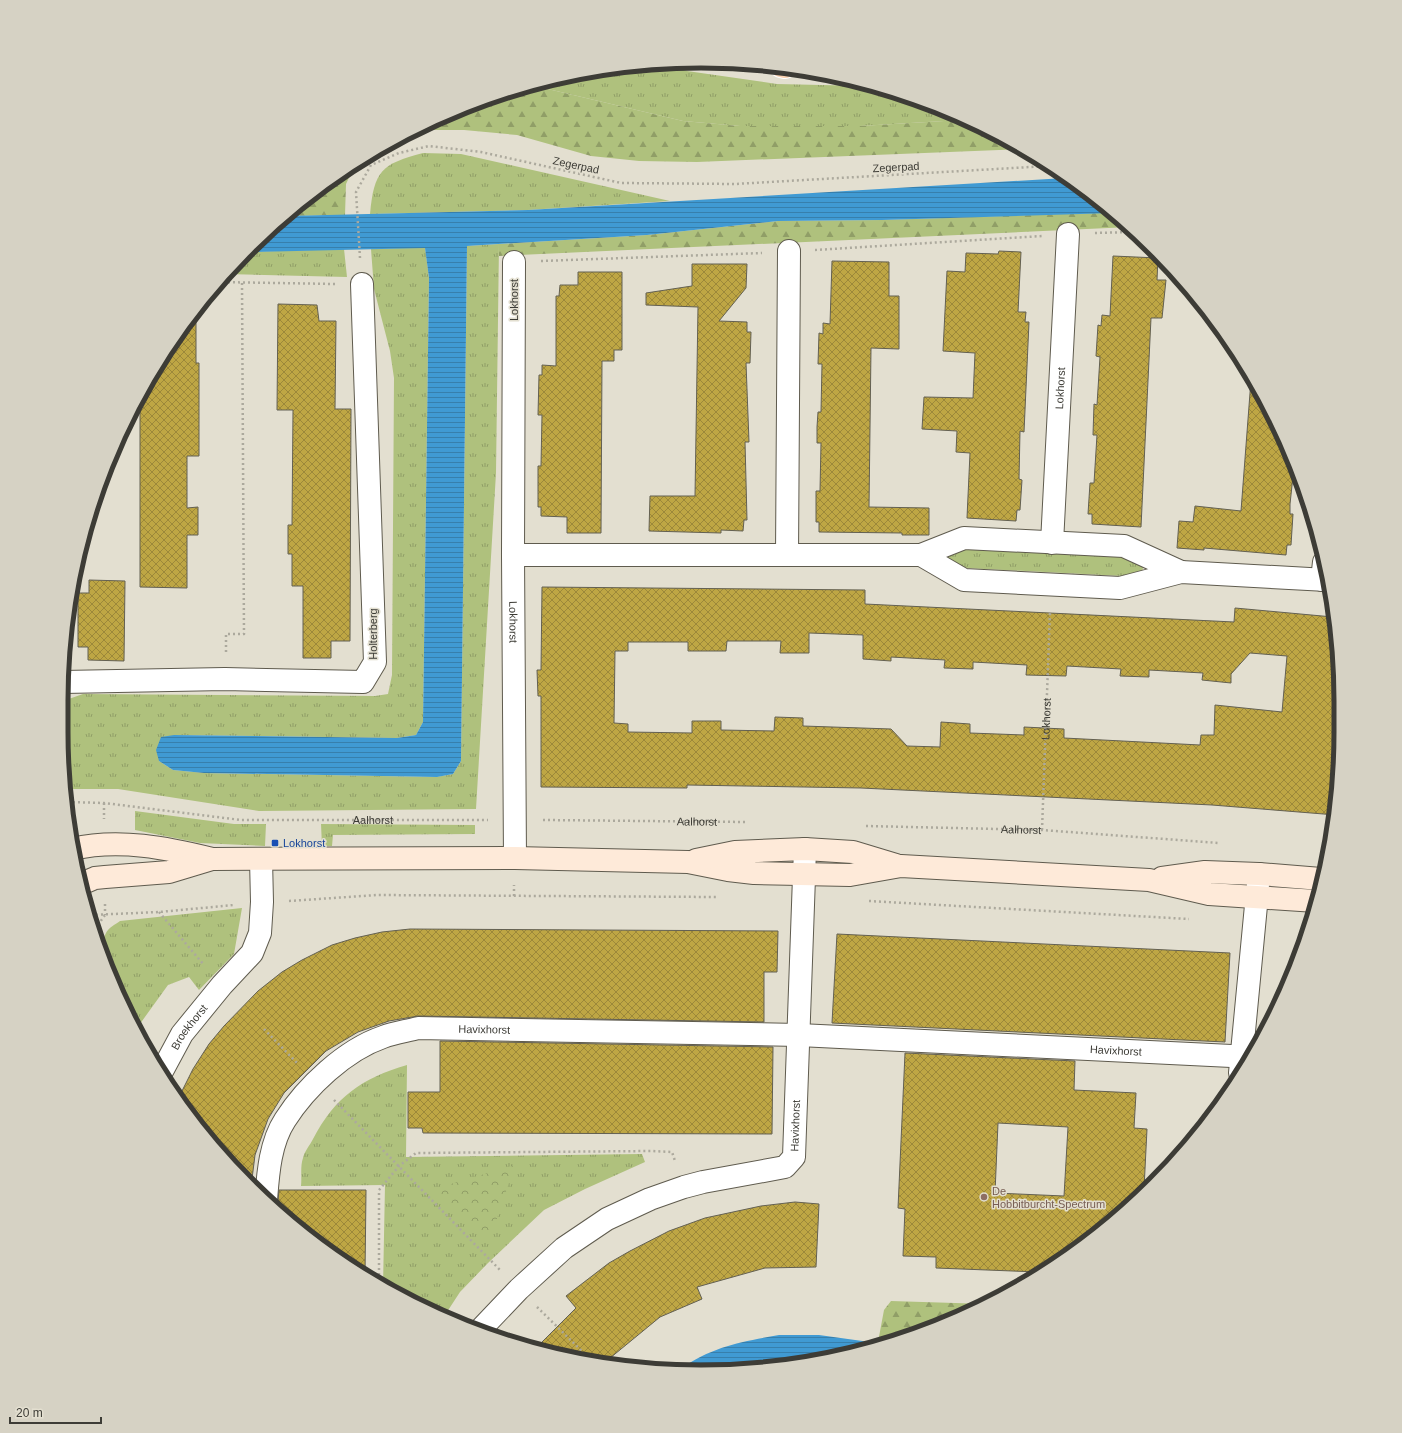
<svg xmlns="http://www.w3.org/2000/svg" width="1402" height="1433" font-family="Arial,sans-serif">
	<defs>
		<pattern id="grass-tufts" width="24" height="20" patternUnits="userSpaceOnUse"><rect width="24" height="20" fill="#afc17d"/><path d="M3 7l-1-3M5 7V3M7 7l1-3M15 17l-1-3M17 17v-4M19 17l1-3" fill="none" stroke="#909e67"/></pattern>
		<pattern id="forest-firs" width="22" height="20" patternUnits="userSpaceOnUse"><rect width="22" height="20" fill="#afc17d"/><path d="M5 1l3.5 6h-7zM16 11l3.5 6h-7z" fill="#909e67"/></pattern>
		<pattern id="park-crowns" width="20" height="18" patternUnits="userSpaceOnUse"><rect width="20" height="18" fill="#afc17d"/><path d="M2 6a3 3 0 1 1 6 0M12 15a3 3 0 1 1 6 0" fill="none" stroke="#909e67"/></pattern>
		<pattern id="water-rules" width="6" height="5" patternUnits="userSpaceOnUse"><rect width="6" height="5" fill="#409ad3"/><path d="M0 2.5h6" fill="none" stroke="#377fac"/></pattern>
		<pattern id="building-cross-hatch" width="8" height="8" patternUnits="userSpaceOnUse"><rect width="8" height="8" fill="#bea644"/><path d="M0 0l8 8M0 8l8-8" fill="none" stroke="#9c883a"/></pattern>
	</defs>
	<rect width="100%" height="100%" fill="#e3dfd0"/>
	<g fill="url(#grass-tufts)">
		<path d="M 658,63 L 687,71 L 777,84 L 866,86 L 907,95 L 961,120 L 860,126 L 740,126 L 683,121 L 531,85 Z"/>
		<path d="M 423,153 L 461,154 L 670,201 L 528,210 L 370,214 C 374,171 381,164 423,153 Z"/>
		<path d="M 499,244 L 496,473 L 476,809 L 259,811 L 118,789 L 67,789 L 62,740 L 63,701 L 83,694 L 375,696 L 388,694 L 392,675 L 394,378 L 390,351 L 374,289 L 371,249 L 425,247 L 429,278 L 423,722 L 416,735 L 397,738 L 174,735 L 159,761 L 173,770 L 204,773 L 436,777 L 453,774 L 461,761 L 467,246 Z"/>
		<path d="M 344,249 L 347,277 L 225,274 L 249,252 Z"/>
		<path d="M 948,547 L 1144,556 L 1142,577 L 946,567 Z"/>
		<path d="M 135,811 L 234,824 L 266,824 L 265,846 L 200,843 L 135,830 Z"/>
		<path d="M 321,824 L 475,825 L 475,834 L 333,835 L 332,846 L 322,846 Z"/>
		<path d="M 242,908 L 234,954 L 199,990 L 189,977 L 168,985 L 137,1028 C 125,1006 91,956 106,933 C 108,928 116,924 120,921 Z"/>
		<path d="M 407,1065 L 406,1157 L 642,1154 L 645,1162 L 585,1189 L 544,1210 L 488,1263 L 460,1292 L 445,1315 L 383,1287 L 385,1185 L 301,1186 C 302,1177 300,1166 303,1158 C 304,1152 310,1145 313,1139 C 335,1097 362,1078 407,1065 Z"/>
	</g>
	<g fill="url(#forest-firs)">
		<path d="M 531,85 L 683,121 L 740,126 L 860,126 L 961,120 L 1025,149 L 697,162 L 639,161 L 591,156 L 517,135 L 464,130 L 418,130 L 408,133 L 418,127 Z"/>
		<path d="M 354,167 L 346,184 L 345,215 L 287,216 L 312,193 Z"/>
		<path d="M 1091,213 L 1113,213 L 1130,227 L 499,256 L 499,244 L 647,235 L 778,221 L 882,220 Z"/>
		<path d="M 891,1301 L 987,1304 L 884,1344 L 878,1342 L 884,1310 Z"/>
	</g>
	<path fill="url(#park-crowns)" d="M 515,1165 L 489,1242 L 434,1189 Z"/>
	<g fill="url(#water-rules)">
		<path d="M 1065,178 L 1113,213 L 882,220 L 778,221 L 647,235 L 467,246 L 461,761 L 453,774 L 437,777 L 204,773 L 173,770 L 159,761 L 156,750 L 161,737 L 174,735 L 397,738 L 416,735 L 423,722 L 429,278 L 425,248 L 249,252 L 287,216 L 528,210 Z"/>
		<path d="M 779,1335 L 819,1335 L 884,1344 L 867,1350 L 743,1371 L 680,1369 C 714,1346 740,1342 779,1335 Z"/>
	</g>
	<g fill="url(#building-cross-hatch)" stroke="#636052" fill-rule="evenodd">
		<path d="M 999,251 L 1021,252 L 1018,312 L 1026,312 L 1025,322 L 1029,322 L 1024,432 L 1020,431 L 1019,479 L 1022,480 L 1020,510 L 1017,510 L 1016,521 L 967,518 L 970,453 L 956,452 L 957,431 L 922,429 L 924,397 L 973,398 L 975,353 L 943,351 L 947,271 L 965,272 L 966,253 L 998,254 Z"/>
		<path d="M 1113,256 L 1158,258 L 1157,280 L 1166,280 L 1162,318 L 1151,318 L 1141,527 L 1092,524 L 1092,514 L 1088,514 L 1090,483 L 1094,483 L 1097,435 L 1093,435 L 1094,404 L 1097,405 L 1100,357 L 1096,356 L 1098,325 L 1101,326 L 1102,315 L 1110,316 Z"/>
		<path d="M 832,261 L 889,262 L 889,296 L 899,296 L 899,349 L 871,348 L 869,507 L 929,508 L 929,535 L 902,535 L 902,533 L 819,532 L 819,522 L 816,522 L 816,491 L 820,491 L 821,443 L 817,443 L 817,427 L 818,412 L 821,412 L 822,364 L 818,364 L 819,333 L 823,334 L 823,323 L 830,324 Z"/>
		<path d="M 692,264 L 747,264 L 746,288 L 719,321 L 747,322 L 747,332 L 751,332 L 750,363 L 746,363 L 749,442 L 745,442 L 747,520 L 744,520 L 743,531 L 721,530 L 721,533 L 649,531 L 650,496 L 695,496 L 698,307 L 646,305 L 646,293 L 692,286 Z"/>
		<path d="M 578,272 L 622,272 L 622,350 L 614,350 L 614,361 L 602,361 L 601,533 L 567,533 L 567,517 L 541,516 L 541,507 L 538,507 L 538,466 L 541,466 L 542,415 L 538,415 L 539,375 L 542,375 L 542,365 L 556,366 L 556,296 L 559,296 L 560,285 L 578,285 Z"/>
		<path d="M 278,304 L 317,305 L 319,321 L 336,321 L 335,409 L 351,409 L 350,641 L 331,641 L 331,658 L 303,658 L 303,586 L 292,586 L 292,554 L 288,554 L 288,525 L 292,525 L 293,410 L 277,410 Z"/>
		<path d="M 196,312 L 196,363 L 199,363 L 199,456 L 187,456 L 187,508 L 198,507 L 198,535 L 187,535 L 187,588 L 140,587 L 140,395 L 147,381 Z"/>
		<path d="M 1251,380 L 1275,418 L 1294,467 L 1290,504 L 1290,514 L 1293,514 L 1291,545 L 1287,545 L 1286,555 L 1204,548 L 1204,550 L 1177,548 L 1179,521 L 1193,522 L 1195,506 L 1241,511 Z"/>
		<path d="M 89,580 L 125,581 L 124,661 L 88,660 L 88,647 L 78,647 L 78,593 L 89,593 Z"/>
		<path d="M 542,587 L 865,590 L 865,604 L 1234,622 L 1235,608 L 1333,617 L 1340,659 L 1336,815 L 1212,805 L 861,788 L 687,785 L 687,788 L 541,787 L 541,696 L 538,696 L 537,670 L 541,670 ZM 809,633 L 863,635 L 863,659 L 891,661 L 891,657 L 945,660 L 944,668 L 973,669 L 973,662 L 1027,665 L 1026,675 L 1066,676 L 1067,666 L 1121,669 L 1120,676 L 1149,677 L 1149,670 L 1203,673 L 1202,680 L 1231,683 L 1231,674 L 1250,653 L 1287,656 L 1282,712 L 1215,705 L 1214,735 L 1201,735 L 1200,745 L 1064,738 L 1064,729 L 1024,727 L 1024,735 L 970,733 L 970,724 L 941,722 L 940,747 L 907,746 L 891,729 L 803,726 L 803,718 L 775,717 L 774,731 L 721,730 L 721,721 L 692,721 L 692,733 L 628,732 L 628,724 L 614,723 L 615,651 L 628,651 L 628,642 L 688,642 L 688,651 L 726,651 L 727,641 L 781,641 L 780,653 L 809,653 Z"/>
		<path d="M 410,929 L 778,931 L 777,972 L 764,972 L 764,1022 L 418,1016 L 389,1021 L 358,1032 L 326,1051 L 284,1093 L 268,1119 L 255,1155 L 251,1187 L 178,1099 L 193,1069 L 209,1044 L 224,1026 L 258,991 L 282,972 L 302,960 L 332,945 L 355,938 L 382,932 Z"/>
		<path d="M 837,934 L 1230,953 L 1225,1042 L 832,1023 Z"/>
		<path d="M 440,1041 L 773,1047 L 772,1134 L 423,1133 L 422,1128 L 408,1128 L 408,1092 L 440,1092 Z"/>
		<path d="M 905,1053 L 1075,1061 L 1074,1090 L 1136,1093 L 1134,1128 L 1147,1129 L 1144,1189 L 1091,1240 L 1038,1272 L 936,1268 L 936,1257 L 903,1256 L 905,1209 L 898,1208 ZM 998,1123 L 1068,1127 L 1064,1196 L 995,1193 Z"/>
		<path d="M 279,1190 L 366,1190 L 365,1276 L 311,1240 L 275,1208 L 278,1201 Z"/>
		<path d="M 795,1202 L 819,1204 L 816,1267 L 765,1268 L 697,1287 L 702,1299 L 660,1317 L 604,1363 L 536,1348 L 576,1308 L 566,1296 L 609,1263 L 630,1251 L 669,1231 L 705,1218 L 761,1206 Z"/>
	</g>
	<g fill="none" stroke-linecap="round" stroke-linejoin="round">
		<g stroke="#5f5b4e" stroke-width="24">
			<g id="street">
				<path id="s5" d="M 514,262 L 513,555 L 515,858"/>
				<path id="s6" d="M 1052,543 L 1068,234"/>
				<path d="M 513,555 L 921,555 L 964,538 L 1124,546 L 1181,572"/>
				<path d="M 787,555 L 789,251"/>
				<path d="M 921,555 L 964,580 L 1120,588 L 1181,572 L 1327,580"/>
				<path d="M 1322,580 L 1324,562"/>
				<path d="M 63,682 L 225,679 L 363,682 L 375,662 L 362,284"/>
				<path id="s7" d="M 161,1073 L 182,1034 L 222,985 L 252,953 L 260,933 L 262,902 L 261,859"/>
				<path d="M 1240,1073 L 1259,874"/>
				<path id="s8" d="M 266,1200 C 268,1174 270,1143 285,1120 C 306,1087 345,1050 383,1037 C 394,1033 407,1031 418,1028 L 799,1035 L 1252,1057"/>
				<path id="s9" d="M 479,1331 L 519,1289 L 564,1248 L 607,1219 L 650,1199 L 684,1187 L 703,1182 L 785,1167 L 794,1157 L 805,849"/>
			</g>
		</g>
		<g stroke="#5f5b4e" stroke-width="24">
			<g id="secondary">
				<path d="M 73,849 C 118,838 168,848 212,859 L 515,858 L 688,862 L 728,870 L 754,873 L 850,875 L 901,866 L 1149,880 L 1209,894 L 1316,901"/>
				<path d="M 696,860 L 735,852 L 805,849 L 853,852 L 896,865"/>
				<path d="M 1162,878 L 1205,872 L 1259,874 L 1321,879"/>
				<path d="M 81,884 L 95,878 L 105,877 L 169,872 L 212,859"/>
			</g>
		</g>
		<g stroke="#fff" stroke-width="24">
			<path id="primary" d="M 781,66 L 785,67"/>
		</g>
		<g stroke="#aca99d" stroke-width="2.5" stroke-dasharray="2 3" stroke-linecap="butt">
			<path d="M 1095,233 L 1134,232"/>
			<path d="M 815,250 L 1042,236"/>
			<path d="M 360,258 L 356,192 L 371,165 L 399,153 L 429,146 L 481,152 L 621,183 L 735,184 L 1048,166"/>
			<path d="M 541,261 L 762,253"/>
			<path d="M 218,282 L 335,284"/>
			<path d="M 226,652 L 226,634 L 244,634 L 242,282"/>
			<path id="s1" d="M 68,802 L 104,803 L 241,820 L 488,820"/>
			<path d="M 104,803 L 104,819"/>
			<path id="s2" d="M 543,820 L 747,822"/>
			<path id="s3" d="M 866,826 L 1042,830 L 1219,843"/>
			<path id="s4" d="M 1042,830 L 1050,612"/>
			<path d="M 514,896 L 514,885"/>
			<path d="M 289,901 L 377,895 L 716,897"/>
			<path d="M 869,901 L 1189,919"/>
			<path d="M 105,904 L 105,915"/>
			<path d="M 159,912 L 204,965"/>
			<path d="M 91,915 L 159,912 L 234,905"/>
			<path d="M 95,929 L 105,915"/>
			<path d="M 264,1029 L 297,1063"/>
			<path d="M 334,1100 L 500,1270"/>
			<path d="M 379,1285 L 379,1190 L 399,1166 L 416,1153 L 651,1151 L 672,1152 L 675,1161"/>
			<path d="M 537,1307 L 591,1360"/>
		</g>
		<use href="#street" stroke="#fff" stroke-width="22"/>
		<use href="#secondary" stroke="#feead9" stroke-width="22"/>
		<use href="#primary" stroke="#fcd4b3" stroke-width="22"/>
	</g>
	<rect fill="#1a4fb4" stroke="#e3dfd0" stroke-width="1.5" x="271" y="839" width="8" height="8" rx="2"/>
	<circle fill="#8d6e63" stroke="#e3dfd0" stroke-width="1.5" cx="984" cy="1197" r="4"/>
	<g text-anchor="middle" stroke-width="3" stroke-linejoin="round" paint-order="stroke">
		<g font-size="11" fill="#3d3c36" stroke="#e3dfd0">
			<text transform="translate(576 165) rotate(12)" y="4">Zegerpad</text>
			<text transform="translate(896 167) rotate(-3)" y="4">Zegerpad</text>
			<text transform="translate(514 300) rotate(-90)" y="4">Lokhorst</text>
			<text dy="4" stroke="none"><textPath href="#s6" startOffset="155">Lokhorst</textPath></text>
			<text dy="4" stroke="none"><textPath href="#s5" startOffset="360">Lokhorst</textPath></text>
			<text transform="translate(373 634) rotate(-90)" y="4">Holterberg</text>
			<text dy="4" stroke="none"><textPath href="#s4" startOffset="111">Lokhorst</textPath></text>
			<text dy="4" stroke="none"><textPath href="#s1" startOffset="306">Aalhorst</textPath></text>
			<text dy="4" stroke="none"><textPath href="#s2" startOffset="154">Aalhorst</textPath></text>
			<text dy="4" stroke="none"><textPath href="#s3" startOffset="155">Aalhorst</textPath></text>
			<text dy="4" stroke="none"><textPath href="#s7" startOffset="54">Broekhorst</textPath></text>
			<text dy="4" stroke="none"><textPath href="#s8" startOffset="316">Havixhorst</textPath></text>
			<text dy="4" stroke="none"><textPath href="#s8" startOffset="948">Havixhorst</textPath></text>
			<text dy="4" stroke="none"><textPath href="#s9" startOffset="402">Havixhorst</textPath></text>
		</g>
		<g font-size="11" fill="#164399" stroke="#e3dfd0" text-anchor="start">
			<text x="283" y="847">Lokhorst</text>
		</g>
		<g font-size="11" fill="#785e54" stroke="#e3dfd0" text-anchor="start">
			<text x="992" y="1195">De<tspan x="992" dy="13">Hobbitburcht-Spectrum</tspan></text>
		</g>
	</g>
	<path d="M0 0H1402V1433H0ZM701 68H701A633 633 0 0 1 1334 701V732A633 633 0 0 1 701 1365H701A633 633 0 0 1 68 732V701A633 633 0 0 1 701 68Z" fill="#d6d2c4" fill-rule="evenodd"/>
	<path fill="none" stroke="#3d3c36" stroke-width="5" d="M701 68H701A633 633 0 0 1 1334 701V732A633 633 0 0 1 701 1365H701A633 633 0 0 1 68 732V701A633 633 0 0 1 701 68Z"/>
	<path d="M10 1417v6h91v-6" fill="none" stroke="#3d3c36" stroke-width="2"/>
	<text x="16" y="1417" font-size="12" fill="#3d3c36" stroke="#e3dfd0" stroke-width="3" paint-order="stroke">20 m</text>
</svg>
